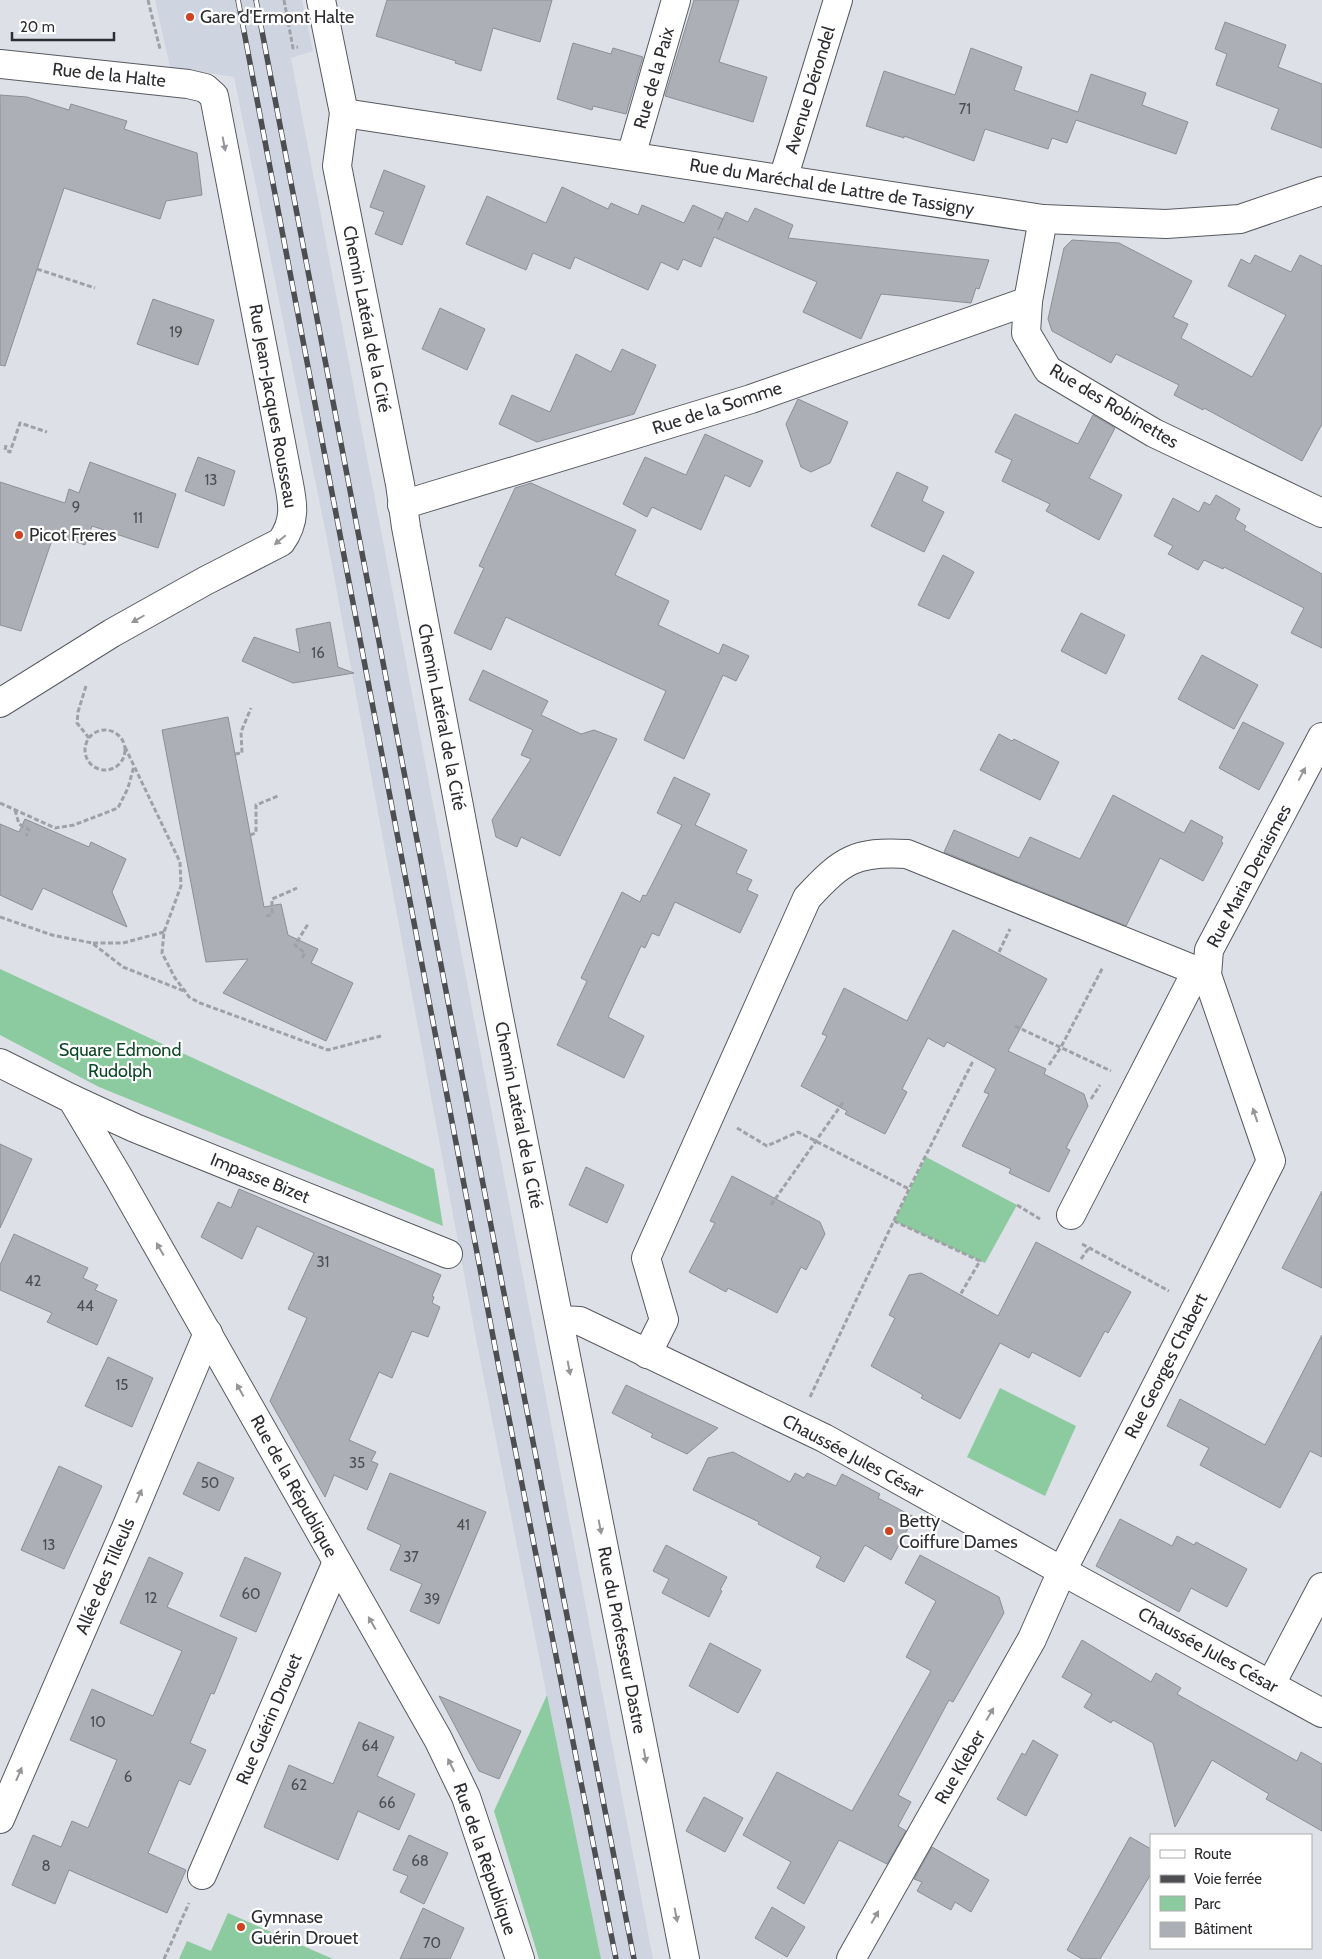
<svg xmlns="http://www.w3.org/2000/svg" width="1322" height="1959" font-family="Cabin,sans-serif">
	<rect width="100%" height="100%" fill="#dde0e7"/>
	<path fill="#ced5e1" d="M 155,0 L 302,0 L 313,51 L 291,58 L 653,1959 L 599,1959 L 478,1349 L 327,539 L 234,77 L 170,67 Z"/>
	<g fill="#8bcb9f">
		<path d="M 0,969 L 434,1169 L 443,1226 L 99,1087 L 0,1035 Z"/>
		<path d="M 926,1157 L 1017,1205 L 985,1263 L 894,1221 Z"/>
		<path d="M 1000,1388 L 1076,1426 L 1045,1496 L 967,1457 Z"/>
		<path d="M 547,1695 L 601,1959 L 539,1959 L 494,1811 Z"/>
		<path d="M 228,1913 L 333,1959 L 179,1959 L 187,1941 L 211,1951 Z"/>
	</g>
	<g fill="#acb0b6" stroke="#8c8f96">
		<path d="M 387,0 L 552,0 L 540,42 L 493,28 L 481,71 L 455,63 L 456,61 L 376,36 Z"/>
		<path d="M 694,0 L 739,0 L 719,62 L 767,77 L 753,122 L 665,96 Z"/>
		<path d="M 1225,22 L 1286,45 L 1278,67 L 1322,84 L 1322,148 L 1271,129 L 1279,109 L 1216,85 L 1227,54 L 1215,49 Z"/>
		<path d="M 573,43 L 611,54 L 613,48 L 643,57 L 626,114 L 593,106 L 592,110 L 557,99 Z"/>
		<path d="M 971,48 L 1022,67 L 1014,90 L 1078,112 L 1091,74 L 1146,93 L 1142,105 L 1188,122 L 1176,154 L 1076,120 L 1067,143 L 1052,138 L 1048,149 L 985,129 L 974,161 L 904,136 L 904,138 L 866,126 L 884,71 L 955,95 Z"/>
		<path d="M 0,95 L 27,97 L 69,110 L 71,104 L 127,121 L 124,129 L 197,153 L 202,195 L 166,201 L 160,219 L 64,188 L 5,366 L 0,365 Z"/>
		<path d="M 384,170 L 425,186 L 402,245 L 375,234 L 384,212 L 370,207 Z"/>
		<path d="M 562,187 L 608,209 L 611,203 L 638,215 L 642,205 L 684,223 L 693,205 L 723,219 L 718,230 L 726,212 L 748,222 L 755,208 L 793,225 L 788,238 L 989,260 L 979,289 L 976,288 L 971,303 L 881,294 L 861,339 L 803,312 L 817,282 L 714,237 L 701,267 L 683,259 L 678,270 L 661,262 L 648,290 L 575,257 L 570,269 L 533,253 L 526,270 L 466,244 L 487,196 L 546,223 Z"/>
		<path d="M 1072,240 L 1119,243 L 1192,281 L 1173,317 L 1188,324 L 1181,338 L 1252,377 L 1286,315 L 1228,286 L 1241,259 L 1250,264 L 1255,255 L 1291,272 L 1300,255 L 1322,266 L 1322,424 L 1302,461 L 1204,408 L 1203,410 L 1174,395 L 1179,385 L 1116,354 L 1111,363 L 1052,331 L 1048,319 L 1064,248 Z"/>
		<path d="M 153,299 L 214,320 L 198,365 L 137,344 Z"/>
		<path d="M 440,308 L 485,329 L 467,370 L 422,349 Z"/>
		<path d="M 622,349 L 656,365 L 634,414 L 537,442 L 499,424 L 512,395 L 550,412 L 576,354 L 611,372 Z"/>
		<path d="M 798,399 L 848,422 L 830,463 L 811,472 L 801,467 L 786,424 Z"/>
		<path d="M 1015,414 L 1078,444 L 1093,415 L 1115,428 L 1089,478 L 1122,495 L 1099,540 L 1046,511 L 1050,504 L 1002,481 L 1012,460 L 995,452 Z"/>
		<path d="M 705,434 L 763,461 L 750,487 L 725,475 L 701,530 L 652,507 L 647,517 L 623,504 L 645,457 L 686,475 Z"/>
		<path d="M 198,457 L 235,471 L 224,506 L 185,491 Z"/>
		<path d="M 90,462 L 176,494 L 158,548 L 92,526 L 85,545 L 54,534 L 21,631 L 0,625 L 0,482 L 65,503 L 69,489 L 79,493 Z"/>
		<path d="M 897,472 L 928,487 L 922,501 L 944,512 L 924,552 L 871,526 Z"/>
		<path d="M 531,483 L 636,530 L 615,575 L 669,601 L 658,625 L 719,654 L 723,644 L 749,656 L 736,681 L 723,675 L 684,759 L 644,740 L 666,691 L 506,617 L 491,650 L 454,633 L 484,568 L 479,566 L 515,488 Z"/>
		<path d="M 1216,495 L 1240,509 L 1235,519 L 1246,526 L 1244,530 L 1322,574 L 1322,648 L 1291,633 L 1304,608 L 1224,567 L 1223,569 L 1204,560 L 1198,570 L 1168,554 L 1173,546 L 1154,536 L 1173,498 L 1199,512 L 1204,502 L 1210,505 Z"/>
		<path d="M 943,555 L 974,572 L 949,619 L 918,605 Z"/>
		<path d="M 1081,613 L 1125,635 L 1106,674 L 1061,651 Z"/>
		<path d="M 330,622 L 338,667 L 354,673 L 293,683 L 242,661 L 254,637 L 300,653 L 296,629 Z"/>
		<path d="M 1202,655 L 1258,685 L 1234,729 L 1178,699 Z"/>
		<path d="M 483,670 L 548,701 L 541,715 L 581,734 L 594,730 L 617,739 L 560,856 L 521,837 L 517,847 L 496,837 L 492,820 L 531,759 L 521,755 L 533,730 L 469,700 Z"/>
		<path d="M 228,717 L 264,907 L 281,904 L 288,935 L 318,949 L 311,963 L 353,983 L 326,1041 L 223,993 L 248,959 L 206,962 L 162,730 Z"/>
		<path d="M 1243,722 L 1284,743 L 1259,790 L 1219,768 Z"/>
		<path d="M 999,734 L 1012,741 L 1014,739 L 1059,762 L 1040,800 L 980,770 Z"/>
		<path d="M 674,777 L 710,794 L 695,825 L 747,850 L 736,873 L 752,880 L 747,890 L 758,895 L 740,933 L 675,902 L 659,936 L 652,933 L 645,948 L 641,946 L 608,1017 L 644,1036 L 624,1078 L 557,1045 L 587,981 L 581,978 L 622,892 L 640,902 L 643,895 L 646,896 L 682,825 L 657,813 Z"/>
		<path d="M 1113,795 L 1184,833 L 1191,820 L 1223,837 L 1221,841 L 1223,843 L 1203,881 L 1160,858 L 1126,926 L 944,852 L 954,830 L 1019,858 L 1030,837 L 1080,859 Z"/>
		<path d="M 25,819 L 89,847 L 91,842 L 126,859 L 112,892 L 127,927 L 43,888 L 32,910 L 0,895 L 0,824 L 19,832 Z"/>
		<path d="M 953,930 L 1047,979 L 1008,1051 L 1046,1069 L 1044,1074 L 1084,1094 L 1088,1106 L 1066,1148 L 1070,1150 L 1049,1192 L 1009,1173 L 1011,1169 L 962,1146 L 989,1094 L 984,1092 L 996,1069 L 947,1042 L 944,1047 L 928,1038 L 902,1089 L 907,1092 L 885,1134 L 845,1114 L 847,1111 L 801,1086 L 827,1036 L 822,1034 L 844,988 L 907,1021 Z"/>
		<path d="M 0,1144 L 32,1159 L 0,1228 Z"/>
		<path d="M 586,1167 L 624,1185 L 607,1223 L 569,1205 Z"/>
		<path d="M 732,1176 L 820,1222 L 825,1234 L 806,1270 L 801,1267 L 777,1313 L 728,1288 L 726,1292 L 689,1272 L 715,1223 L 710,1221 Z"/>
		<path d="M 239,1189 L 441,1275 L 432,1296 L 434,1297 L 432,1303 L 440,1307 L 428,1337 L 412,1331 L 392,1378 L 379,1372 L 349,1440 L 376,1452 L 371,1461 L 378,1464 L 367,1490 L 334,1475 L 325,1497 L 270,1401 L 307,1318 L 288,1309 L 314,1253 L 257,1226 L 242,1259 L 201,1237 L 218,1202 L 231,1208 Z"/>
		<path d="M 1322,1191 L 1322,1288 L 1282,1268 Z"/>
		<path d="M 14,1234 L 88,1268 L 83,1278 L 98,1285 L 95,1290 L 117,1300 L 97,1345 L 47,1322 L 52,1313 L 0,1290 L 0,1265 Z"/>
		<path d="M 1036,1242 L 1131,1292 L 1108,1333 L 1105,1331 L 1080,1377 L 1032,1352 L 1029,1358 L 1000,1343 L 960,1419 L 921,1398 L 923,1395 L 871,1366 L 895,1318 L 889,1315 L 909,1275 L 921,1273 L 998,1316 Z"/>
		<path d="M 1322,1335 L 1322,1457 L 1310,1451 L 1280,1508 L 1200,1465 L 1209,1448 L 1167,1426 L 1180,1399 L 1265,1445 Z"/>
		<path d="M 108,1357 L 153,1378 L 132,1427 L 85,1406 Z"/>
		<path d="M 626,1385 L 666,1404 L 718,1428 L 687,1454 L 651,1437 L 653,1434 L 612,1413 Z"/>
		<path d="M 733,1452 L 790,1482 L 795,1473 L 804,1478 L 807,1473 L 836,1486 L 842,1474 L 880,1494 L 878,1498 L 914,1517 L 891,1560 L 865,1545 L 844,1582 L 816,1567 L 821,1557 L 758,1524 L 759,1522 L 693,1490 L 708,1458 Z"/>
		<path d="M 198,1462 L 234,1478 L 219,1511 L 183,1494 Z"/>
		<path d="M 59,1466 L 102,1486 L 64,1569 L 21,1550 Z"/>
		<path d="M 390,1473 L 486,1512 L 439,1624 L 410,1611 L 422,1584 L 390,1570 L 401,1545 L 367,1529 Z"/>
		<path d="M 1120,1519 L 1172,1546 L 1177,1536 L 1194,1545 L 1196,1542 L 1247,1569 L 1227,1607 L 1191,1588 L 1179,1612 L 1096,1566 Z"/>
		<path d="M 666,1545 L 727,1577 L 720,1590 L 722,1591 L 709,1617 L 662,1593 L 669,1579 L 653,1571 Z"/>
		<path d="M 920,1555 L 999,1597 L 1004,1613 L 953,1702 L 949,1700 L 898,1795 L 911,1802 L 898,1826 L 906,1831 L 887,1864 L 839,1840 L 804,1904 L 777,1888 L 791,1862 L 743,1835 L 777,1772 L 852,1811 L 931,1671 L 906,1657 L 936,1601 L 905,1583 Z"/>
		<path d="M 149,1557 L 183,1573 L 167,1607 L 237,1638 L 214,1694 L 211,1693 L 190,1743 L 206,1750 L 190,1785 L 179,1780 L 148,1853 L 186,1870 L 167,1913 L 69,1870 L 55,1904 L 12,1885 L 33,1835 L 61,1847 L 72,1821 L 88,1828 L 117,1760 L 70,1740 L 92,1689 L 153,1716 L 182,1651 L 120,1623 Z"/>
		<path d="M 245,1557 L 281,1573 L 256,1632 L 220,1616 Z"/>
		<path d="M 1082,1640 L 1151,1682 L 1156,1673 L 1181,1688 L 1177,1694 L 1297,1761 L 1301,1752 L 1322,1764 L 1322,1831 L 1266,1799 L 1269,1794 L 1212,1760 L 1175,1827 L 1153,1743 L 1113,1720 L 1111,1723 L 1084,1707 L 1092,1694 L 1062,1677 Z"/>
		<path d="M 710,1643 L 761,1670 L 738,1713 L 689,1686 Z"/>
		<path d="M 439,1696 L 521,1731 L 499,1779 L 479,1771 Z"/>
		<path d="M 359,1722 L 394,1737 L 377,1776 L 415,1794 L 399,1830 L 358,1811 L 338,1860 L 264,1827 L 289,1765 L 333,1784 Z"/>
		<path d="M 1033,1740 L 1058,1755 L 1026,1816 L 997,1799 L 1022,1753 L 1025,1755 Z"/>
		<path d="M 704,1797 L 743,1818 L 725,1852 L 686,1831 Z"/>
		<path d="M 409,1835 L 448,1853 L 424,1904 L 400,1892 L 408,1876 L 393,1870 Z"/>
		<path d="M 1130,1837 L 1151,1849 L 1151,1874 L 1100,1959 L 1082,1959 L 1067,1950 Z"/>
		<path d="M 932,1847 L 989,1880 L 971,1912 L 955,1902 L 951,1910 L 917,1891 L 922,1882 L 914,1879 Z"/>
		<path d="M 772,1907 L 805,1927 L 787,1957 L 755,1938 Z"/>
		<path d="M 423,1908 L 464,1928 L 450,1959 L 400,1959 Z"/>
	</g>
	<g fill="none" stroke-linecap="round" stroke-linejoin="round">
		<g stroke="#575a5f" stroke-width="30">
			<g id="minor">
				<path d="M 321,0 L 344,113 L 337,166 L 400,484 L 406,527 L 498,1012 L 685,1959"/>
				<path d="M 0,64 L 188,84 L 205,88 L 214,96 L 287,474 C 292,500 298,518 281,542 L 205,581 L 112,633 L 0,703"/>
				<path d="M 344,113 L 1043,219 L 1166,224 L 1240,219 L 1322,191"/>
				<path d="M 631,156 L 676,0"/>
				<path d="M 783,179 L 838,0"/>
				<path d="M 1043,219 L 1028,301 L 1026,333 L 1048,370 L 1154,433 L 1322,513"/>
				<path d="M 402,505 L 751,399 L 1028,301"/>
				<path d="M 0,1063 L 72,1099 L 119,1178 L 438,1739 L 466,1797 L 520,1959"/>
				<path d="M 72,1099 L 135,1128 L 448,1254"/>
				<path d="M 1071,1215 L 1196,972"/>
				<path d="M 560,1320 L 580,1321 L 824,1438 L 1062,1571 L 1322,1713"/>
				<path d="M 647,1354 L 664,1320 L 646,1258 L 807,898 C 842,860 855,851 907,854 L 1207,975"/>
				<path d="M 1271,1684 L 1322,1587"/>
				<path d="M 0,1819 L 126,1528 L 208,1333"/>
				<path d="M 202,1875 L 337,1562"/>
				<path d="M 851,1959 L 1032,1639 L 1062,1571 L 1271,1161 L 1207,975 L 1209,950 L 1322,737"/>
			</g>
		</g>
		<g stroke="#9fa1a7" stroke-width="3" stroke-dasharray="5 2.5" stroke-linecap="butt">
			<path d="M 148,0 L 160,49"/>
			<path d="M 284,0 L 293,48 L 298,47"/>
			<path d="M 37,269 L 95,288"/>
			<path d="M 6,445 L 5,450 L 10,452 L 20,423 L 47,432"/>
			<path d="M 86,686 L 78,712 L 77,723 L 89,738"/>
			<circle cx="105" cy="750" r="20"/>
			<path d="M 125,747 L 180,862 L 181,886 L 164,932 L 162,953 L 175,978 L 185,991 L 189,997 L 200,1003 L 328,1050 L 381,1036"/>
			<path d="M 235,754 L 242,753 L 241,732 L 251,708"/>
			<path d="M 0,803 L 55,828 L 74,825 L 118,808 L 128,788 L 134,766"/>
			<path d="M 15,810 L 19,824 L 29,830 L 26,836"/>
			<path d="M 250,835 L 256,833 L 256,805 L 278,796"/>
			<path d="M 266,916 L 272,915 L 272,899 L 297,888"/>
			<path d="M 0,917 L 52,935 L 92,943 L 123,967 L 184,991"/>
			<path d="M 93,943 L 123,943 L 164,932"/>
			<path d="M 999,952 L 1010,929"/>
			<path d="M 302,958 L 305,953 L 295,945 L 308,924"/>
			<path d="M 1015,1026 L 1111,1071"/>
			<path d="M 1049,1065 L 1061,1047 L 1103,967"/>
			<path d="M 1091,1099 L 1100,1085"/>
			<path d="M 737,1128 L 767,1146 L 798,1132 L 909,1189"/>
			<path d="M 771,1205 L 844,1101"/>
			<path d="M 1017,1205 L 1040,1219"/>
			<path d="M 894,1221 L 980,1261 L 960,1295"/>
			<path d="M 1082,1244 L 1169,1291"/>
			<path d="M 1081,1259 L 1089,1248"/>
			<path d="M 810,1397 L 909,1189 L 973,1061"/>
			<path d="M 164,1959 L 189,1903"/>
		</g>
		<use href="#minor" stroke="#fff" stroke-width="28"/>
		<g stroke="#4d4e52" stroke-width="5.5">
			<g id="rail">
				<path d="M 238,0 L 499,1368 L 616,1959"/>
				<path d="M 256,0 L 502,1283 L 634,1959"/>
			</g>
		</g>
		<use href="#rail" stroke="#fff" stroke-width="4" stroke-dasharray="11" stroke-linecap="butt"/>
	</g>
	<defs><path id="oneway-solid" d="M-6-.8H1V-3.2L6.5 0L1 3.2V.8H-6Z" transform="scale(1.25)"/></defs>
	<g fill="#969698">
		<use href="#oneway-solid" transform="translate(224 144) rotate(79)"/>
		<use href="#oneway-solid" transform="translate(280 540) rotate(140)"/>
		<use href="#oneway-solid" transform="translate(138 619) rotate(150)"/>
		<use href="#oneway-solid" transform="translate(1302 774) rotate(-62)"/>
		<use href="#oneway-solid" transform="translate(1255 1115) rotate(-109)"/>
		<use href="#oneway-solid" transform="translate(160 1249) rotate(-120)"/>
		<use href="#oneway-solid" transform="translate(569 1368) rotate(79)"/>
		<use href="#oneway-solid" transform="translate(240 1390) rotate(-119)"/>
		<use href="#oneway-solid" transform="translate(139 1496) rotate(-67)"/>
		<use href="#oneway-solid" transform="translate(600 1527) rotate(79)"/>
		<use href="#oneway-solid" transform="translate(372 1623) rotate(-120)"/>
		<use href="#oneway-solid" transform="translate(990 1714) rotate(-60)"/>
		<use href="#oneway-solid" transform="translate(645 1756) rotate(79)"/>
		<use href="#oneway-solid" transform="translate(451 1765) rotate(-116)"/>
		<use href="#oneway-solid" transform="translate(19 1774) rotate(-67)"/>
		<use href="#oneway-solid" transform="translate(676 1915) rotate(79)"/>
		<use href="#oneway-solid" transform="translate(875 1917) rotate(-60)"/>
	</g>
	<g fill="#ce4423" stroke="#fff" stroke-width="2">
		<circle cx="190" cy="17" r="5"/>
		<circle cx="19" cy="535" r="5"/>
		<circle cx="889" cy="1531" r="5"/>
		<circle cx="241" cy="1927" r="5"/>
	</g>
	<g text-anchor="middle" stroke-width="4.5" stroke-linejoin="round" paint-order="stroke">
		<g font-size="15" fill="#4d4e52">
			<text x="965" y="114">71</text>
			<text x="176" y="337">19</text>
			<text x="211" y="485">13</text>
			<text x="76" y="512">9</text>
			<text x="138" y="523">11</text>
			<text x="318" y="658">16</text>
			<text x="323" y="1267">31</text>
			<text x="33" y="1286">42</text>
			<text x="85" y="1311">44</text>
			<text x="122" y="1390">15</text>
			<text x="357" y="1468">35</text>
			<text x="210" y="1488">50</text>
			<text x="463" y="1530">41</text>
			<text x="49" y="1550">13</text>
			<text x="411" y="1562">37</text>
			<text x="251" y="1599">60</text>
			<text x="151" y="1603">12</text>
			<text x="432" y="1604">39</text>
			<text x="98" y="1727">10</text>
			<text x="370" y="1751">64</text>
			<text x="128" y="1782">6</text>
			<text x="299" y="1790">62</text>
			<text x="387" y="1808">66</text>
			<text x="420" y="1866">68</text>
			<text x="46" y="1871">8</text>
			<text x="432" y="1948">70</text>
		</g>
		<g font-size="18" fill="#2d2e31" stroke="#fff" text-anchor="start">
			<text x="200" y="23">Gare d'Ermont Halte</text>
			<text x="29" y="541">Picot Freres</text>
			<text x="899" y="1527">Betty<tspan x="899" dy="21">Coiffure Dames</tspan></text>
			<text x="251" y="1923">Gymnase<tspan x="251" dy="21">Guérin Drouet</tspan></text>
		</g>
		<g font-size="18" fill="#2d2e31" stroke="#fff">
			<text transform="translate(109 75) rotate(6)" y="6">Rue de la Halte</text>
			<text transform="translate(654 78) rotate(-74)" y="6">Rue de la Paix</text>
			<text transform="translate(810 90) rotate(-73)" y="6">Avenue Dérondel</text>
			<text transform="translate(832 187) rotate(9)" y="6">Rue du Maréchal de Lattre de Tassigny</text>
			<text transform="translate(367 319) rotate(79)" y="6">Chemin Latéral de la Cité</text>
			<text transform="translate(273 406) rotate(80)" y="6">Rue Jean-Jacques Rousseau</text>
			<text transform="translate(1114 406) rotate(31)" y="6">Rue des Robinettes</text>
			<text transform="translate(717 408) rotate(-18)" y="6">Rue de la Somme</text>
			<text transform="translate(442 717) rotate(79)" y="6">Chemin Latéral de la Cité</text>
			<text transform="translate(1249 876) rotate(-62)" y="6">Rue Maria Deraismes</text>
			<text transform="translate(519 1115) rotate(79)" y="6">Chemin Latéral de la Cité</text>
			<text transform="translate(260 1178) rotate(22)" y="6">Impasse Bizet</text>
			<text transform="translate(1166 1366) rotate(-63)" y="6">Rue Georges Chabert</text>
			<text transform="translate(853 1456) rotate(28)" y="6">Chaussée Jules César</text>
			<text transform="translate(294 1486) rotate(61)" y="6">Rue de la République</text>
			<text transform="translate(105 1576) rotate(-67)" y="6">Allée des Tilleuls</text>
			<text transform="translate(622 1640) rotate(79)" y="6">Rue du Professeur Dastre</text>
			<text transform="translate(1208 1650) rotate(29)" y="6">Chaussée Jules César</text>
			<text transform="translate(269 1719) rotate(-67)" y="6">Rue Guérin Drouet</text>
			<text transform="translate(960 1767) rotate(-60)" y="6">Rue Kleber</text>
			<text transform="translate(485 1859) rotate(71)" y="6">Rue de la République</text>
		</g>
		<g font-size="18" fill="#0e4728" stroke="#fff">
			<text x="120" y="1056">Square Edmond<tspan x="120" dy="21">Rudolph</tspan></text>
		</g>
	</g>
	<rect x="1150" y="1834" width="162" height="115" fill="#ffffff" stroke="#ababad"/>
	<rect x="1160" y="1850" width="25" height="8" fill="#ffffff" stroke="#ababad"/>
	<text x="1194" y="1859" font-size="15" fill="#2d2e31">Route</text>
	<rect x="1160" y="1875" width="25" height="8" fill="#4d4e52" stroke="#ababad"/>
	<text x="1194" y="1884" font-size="15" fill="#2d2e31">Voie ferrée</text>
	<rect x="1160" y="1896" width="25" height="15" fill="#8bcb9f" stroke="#ababad"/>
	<text x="1194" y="1909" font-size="15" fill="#2d2e31">Parc</text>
	<rect x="1160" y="1922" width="25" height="15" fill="#acb0b6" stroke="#ababad"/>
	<text x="1194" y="1934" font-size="15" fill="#2d2e31">Bâtiment</text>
	<path d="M12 32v8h102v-8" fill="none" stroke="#2d2e31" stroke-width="2.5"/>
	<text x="20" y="32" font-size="15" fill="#2d2e31" stroke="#ffffff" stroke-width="4" paint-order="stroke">20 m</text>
</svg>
